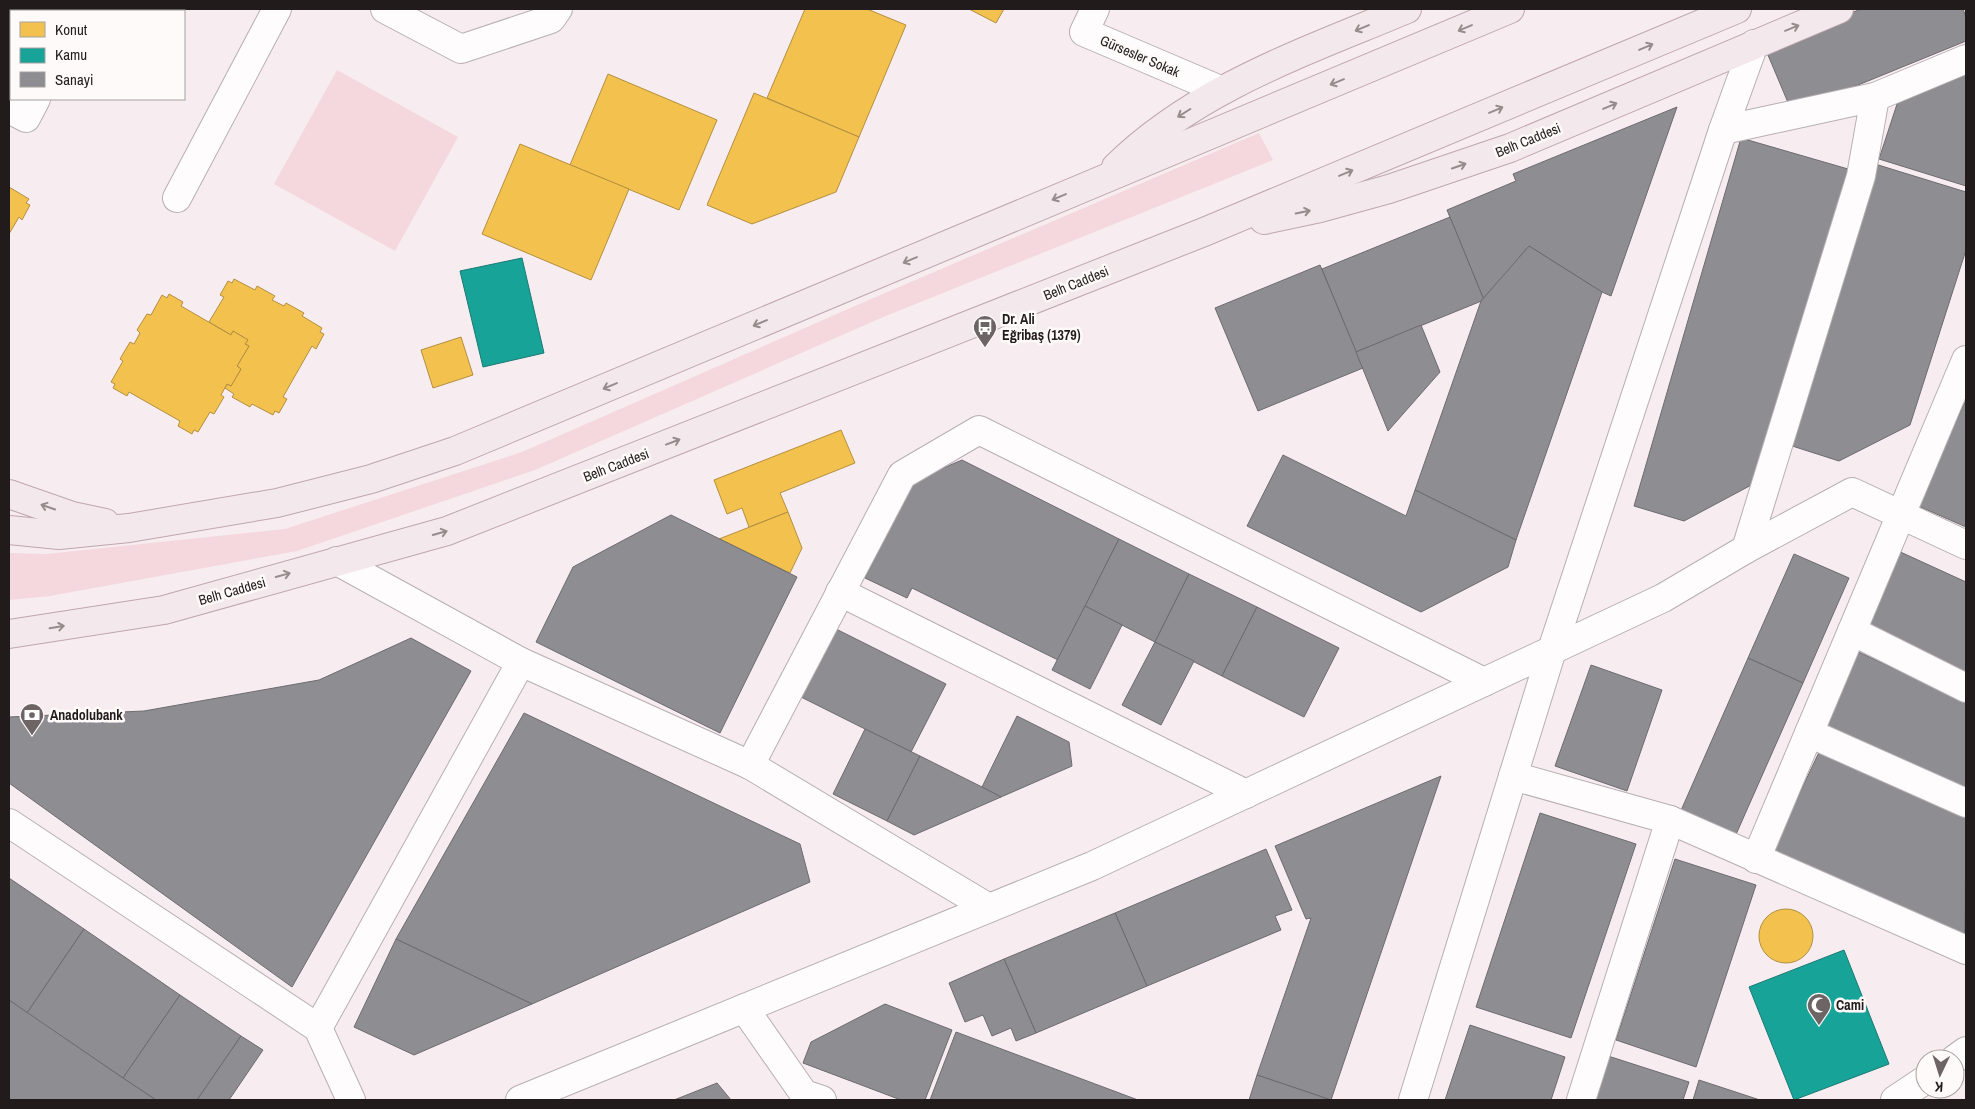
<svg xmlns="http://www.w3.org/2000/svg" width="1975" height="1109" font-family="'Archivo Narrow',sans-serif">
	<rect width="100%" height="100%" fill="#f7ecef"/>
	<g fill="#f4d8de">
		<path d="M 337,70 L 458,137 L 395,251 L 274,184 Z"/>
		<path d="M 1259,133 L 1273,160 L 881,318 L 535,470 L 297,551 L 50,596 L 9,600 L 9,553 L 46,554 L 285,529 L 522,452 L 871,299 Z"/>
	</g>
	<g fill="#f2c14e" stroke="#b48f3f">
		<path d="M 805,9 L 867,9 L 906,25 L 859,137 L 767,98 Z"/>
		<path d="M 969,9 L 1004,9 L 996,23 Z"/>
		<path d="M 608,74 L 717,120 L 679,210 L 570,165 Z"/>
		<path d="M 754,93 L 859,137 L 836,192 L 752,224 L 707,205 Z"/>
		<path d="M 520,144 L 629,189 L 591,280 L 482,234 Z"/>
		<path d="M 9,187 L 29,199 L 26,203 L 30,205 L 22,220 L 19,217 L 9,234 Z"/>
		<path d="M 234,279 L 255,290 L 257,286 L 275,296 L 272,300 L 284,306 L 286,303 L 304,313 L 302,316 L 322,328 L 320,332 L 324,334 L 316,349 L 312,346 L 283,397 L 287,399 L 279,413 L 275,411 L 273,415 L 252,404 L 250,407 L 232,397 L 234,394 L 225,388 L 227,384 L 231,386 L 241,369 L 237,366 L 249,346 L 245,344 L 248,340 L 233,331 L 231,335 L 209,322 L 224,297 L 220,295 L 228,281 L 232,283 Z"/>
		<path d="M 169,294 L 183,302 L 181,306 L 231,335 L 233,331 L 248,340 L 245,344 L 249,346 L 237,366 L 241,369 L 231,386 L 227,384 L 221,395 L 224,397 L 214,414 L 210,412 L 198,432 L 194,430 L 192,434 L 178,426 L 180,421 L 129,392 L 127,396 L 113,388 L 115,384 L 111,382 L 123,361 L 120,359 L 130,342 L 134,344 L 140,333 L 137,330 L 147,314 L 151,315 L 162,295 L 167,298 Z"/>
		<path d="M 461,337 L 473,375 L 433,388 L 421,350 Z"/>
		<path d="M 841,430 L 855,463 L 780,493 L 788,512 L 749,527 L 742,508 L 727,514 L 714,480 Z"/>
		<path d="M 788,512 L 802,548 L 790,573 L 719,539 Z"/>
		<circle cx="1786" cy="936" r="27"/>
	</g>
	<g fill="#17a398" stroke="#1a7a73">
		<path d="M 522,258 L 544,353 L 483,367 L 460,271 Z"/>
		<path d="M 1844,950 L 1889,1064 L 1794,1100 L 1749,987 Z"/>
	</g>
	<g fill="#8d8d92" stroke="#6d6b6f">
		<path d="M 1861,9 L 1963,9 L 1966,17 L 1966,41 L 1792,112 L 1765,48 Z"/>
		<path d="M 1966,62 L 1966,186 L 1879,159 L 1901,92 Z"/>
		<path d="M 1677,107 L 1611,296 L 1602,292 L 1529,246 L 1484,300 L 1447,210 L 1516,181 L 1513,174 Z"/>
		<path d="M 1741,138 L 1848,169 L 1757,482 L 1684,521 L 1634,506 Z"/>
		<path d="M 1875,164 L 1966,192 L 1966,250 L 1910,425 L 1839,461 L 1786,444 Z"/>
		<path d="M 1450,217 L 1484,300 L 1356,352 L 1322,269 Z"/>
		<path d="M 1529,246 L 1602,292 L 1516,540 L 1415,490 L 1481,301 Z"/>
		<path d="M 1320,265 L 1363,368 L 1258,411 L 1215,308 Z"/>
		<path d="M 1421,325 L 1440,372 L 1388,431 L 1356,352 Z"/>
		<path d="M 1966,400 L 1966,527 L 1916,505 Z"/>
		<path d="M 1283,455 L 1406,516 L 1415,490 L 1516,540 L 1508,567 L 1421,612 L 1247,526 Z"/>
		<path d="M 962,460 L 1119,539 L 1058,660 L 912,588 L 907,598 L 865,578 L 913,481 Z"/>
		<path d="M 671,515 L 797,577 L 720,733 L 536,642 L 573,567 Z"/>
		<path d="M 1119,539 L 1189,574 L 1155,642 L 1085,606 Z"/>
		<path d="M 1896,550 L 1966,582 L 1966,678 L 1859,628 Z"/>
		<path d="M 1794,554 L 1849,578 L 1803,683 L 1748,658 Z"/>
		<path d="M 1189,574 L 1257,607 L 1222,676 L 1155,642 Z"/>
		<path d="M 1085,606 L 1122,625 L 1090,689 L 1052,670 Z"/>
		<path d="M 1257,607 L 1339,648 L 1304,717 L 1222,676 Z"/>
		<path d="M 834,628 L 946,684 L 911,752 L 799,696 Z"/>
		<path d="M 411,638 L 471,671 L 292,987 L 9,783 L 9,717 L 144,711 L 319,680 Z"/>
		<path d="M 1155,642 L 1194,661 L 1161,725 L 1122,705 Z"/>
		<path d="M 1850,648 L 1966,702 L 1966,791 L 1815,720 Z"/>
		<path d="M 1748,658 L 1803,683 L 1734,839 L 1679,815 Z"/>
		<path d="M 1591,665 L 1662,690 L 1627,791 L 1555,766 Z"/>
		<path d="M 524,713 L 800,844 L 810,882 L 532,1004 L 396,939 Z"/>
		<path d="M 1017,716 L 1069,742 L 1072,766 L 1001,797 L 982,787 Z"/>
		<path d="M 865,729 L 920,756 L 887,821 L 833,794 Z"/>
		<path d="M 1821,748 L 1966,816 L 1965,939 L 1773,850 Z"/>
		<path d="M 920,756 L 982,787 L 1001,797 L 914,835 L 887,821 Z"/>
		<path d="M 1441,776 L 1331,1100 L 1257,1075 L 1311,918 L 1306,919 L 1275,846 Z"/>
		<path d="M 1540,813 L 1636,844 L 1571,1038 L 1476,1007 Z"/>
		<path d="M 1266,849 L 1292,910 L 1275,916 L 1281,930 L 1147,986 L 1115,913 Z"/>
		<path d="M 1675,859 L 1756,885 L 1696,1067 L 1616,1040 Z"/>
		<path d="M 9,878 L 84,929 L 27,1013 L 9,1000 Z"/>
		<path d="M 1115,913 L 1147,986 L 1036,1033 L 1004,959 Z"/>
		<path d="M 84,929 L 180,995 L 123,1078 L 27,1013 Z"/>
		<path d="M 396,939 L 532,1004 L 414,1055 L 354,1027 Z"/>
		<path d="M 1004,959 L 1036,1033 L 1016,1041 L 1011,1028 L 992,1036 L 983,1015 L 965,1022 L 949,983 Z"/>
		<path d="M 180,995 L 241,1036 L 197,1100 L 156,1100 L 123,1078 Z"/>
		<path d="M 9,1000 L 123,1078 L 156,1100 L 9,1100 Z"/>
		<path d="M 885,1004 L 952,1030 L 925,1100 L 901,1100 L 803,1063 L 811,1042 Z"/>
		<path d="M 1470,1025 L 1565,1057 L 1551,1100 L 1445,1100 Z"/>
		<path d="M 956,1032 L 1138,1100 L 930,1100 Z"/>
		<path d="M 241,1036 L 263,1050 L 229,1100 L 197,1100 Z"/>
		<path d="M 1608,1056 L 1689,1082 L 1683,1100 L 1593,1100 Z"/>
		<path d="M 1257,1075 L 1331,1100 L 1249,1100 Z"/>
		<path d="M 1699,1080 L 1760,1100 L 1693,1100 Z"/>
		<path d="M 717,1083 L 731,1100 L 674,1100 Z"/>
	</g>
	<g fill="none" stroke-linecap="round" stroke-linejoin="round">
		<g stroke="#b7afb1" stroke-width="30">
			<g id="street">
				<path d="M 385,9 L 461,49 L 551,19 L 558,9"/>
				<path d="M 1095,9 L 1084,32 L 1220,90"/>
				<path d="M 84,11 L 85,9"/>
				<path d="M 1875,97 L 1966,59"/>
				<path d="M 9,109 L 26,118 L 36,99"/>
				<path d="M 1723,130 L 1875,97 L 1861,176 L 1746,549"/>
				<path d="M 177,198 L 277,9"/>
				<path d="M 337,561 L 521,662 L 750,765 L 989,908"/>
				<path d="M 840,592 L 1246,794"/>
				<path d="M 1852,631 L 1966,688"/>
				<path d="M 1809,733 L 1966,803"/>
				<path d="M 750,765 L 902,475 L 979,430 L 1484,682"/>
				<path d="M 1513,776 L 1670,820 L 1581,1100"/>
				<path d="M 1670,820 L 1966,950"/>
				<path d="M 9,823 L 318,1028 L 351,1100"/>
				<path d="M 1756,859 L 1966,360"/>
				<path d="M 744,1008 L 804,1094 L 822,1100"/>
				<path d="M 318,1028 L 521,662"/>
				<path d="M 1955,1059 L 1966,1051"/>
				<path d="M 520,1100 L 1092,866 L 1663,598 L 1746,549 L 1852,492 L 1966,545"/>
				<path d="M 1413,1100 L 1552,650 L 1723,130 L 1754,44"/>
				<path d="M 1895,1100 L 1925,1080"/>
			</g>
		</g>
		<g stroke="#bea7ae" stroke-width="30">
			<g id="primary">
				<path d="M 1116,167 C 1197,88 1305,52 1407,9"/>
				<path d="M 1264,220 L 1320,208 L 1389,189 L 1510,148 L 1839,9"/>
				<path d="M 9,494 L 72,516 L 105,523"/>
				<path d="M 9,530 L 59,535 L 129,528 L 277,503 L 371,479 L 455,451 L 1510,9"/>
				<path d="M 9,634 L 164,610 L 447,531 L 1204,232 L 1737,9"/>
			</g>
		</g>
		<use href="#street" stroke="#fefcfd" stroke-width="28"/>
		<use href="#primary" stroke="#f3e8eb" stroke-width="28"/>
	</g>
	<defs><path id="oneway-shaft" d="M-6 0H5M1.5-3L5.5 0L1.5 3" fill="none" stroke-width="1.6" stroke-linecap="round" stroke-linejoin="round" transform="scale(1.25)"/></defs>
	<g stroke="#958c8e">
		<use href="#oneway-shaft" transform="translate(1362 28) rotate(157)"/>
		<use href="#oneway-shaft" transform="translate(1465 28) rotate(157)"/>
		<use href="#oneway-shaft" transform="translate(1792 28) rotate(-22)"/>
		<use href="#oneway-shaft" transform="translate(1646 47) rotate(-23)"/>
		<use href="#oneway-shaft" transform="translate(1337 82) rotate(158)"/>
		<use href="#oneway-shaft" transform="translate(1610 106) rotate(-23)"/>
		<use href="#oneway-shaft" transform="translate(1496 110) rotate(-23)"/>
		<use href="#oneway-shaft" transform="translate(1184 113) rotate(148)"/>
		<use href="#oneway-shaft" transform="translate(1459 166) rotate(-19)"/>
		<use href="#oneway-shaft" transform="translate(1346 173) rotate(-23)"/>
		<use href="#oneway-shaft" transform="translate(1059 197) rotate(157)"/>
		<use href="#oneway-shaft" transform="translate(1303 212) rotate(-12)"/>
		<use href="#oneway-shaft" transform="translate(910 260) rotate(157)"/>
		<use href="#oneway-shaft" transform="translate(760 323) rotate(157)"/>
		<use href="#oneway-shaft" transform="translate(610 386) rotate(157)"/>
		<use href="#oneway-shaft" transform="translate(673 442) rotate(-21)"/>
		<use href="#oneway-shaft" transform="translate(48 507) rotate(-161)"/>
		<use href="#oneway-shaft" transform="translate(440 533) rotate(-16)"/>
		<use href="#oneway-shaft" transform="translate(283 575) rotate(-15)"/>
		<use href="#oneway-shaft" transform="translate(57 627) rotate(-9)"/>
	</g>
	<defs>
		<g id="bus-pin" transform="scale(1.25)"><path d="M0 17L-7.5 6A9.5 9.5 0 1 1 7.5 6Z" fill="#6d6466" stroke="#fefafa"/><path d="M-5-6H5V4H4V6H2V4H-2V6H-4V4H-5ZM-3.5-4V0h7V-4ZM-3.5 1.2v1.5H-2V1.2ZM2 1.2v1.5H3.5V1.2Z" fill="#fff"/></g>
		<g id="bank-pin" transform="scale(1.25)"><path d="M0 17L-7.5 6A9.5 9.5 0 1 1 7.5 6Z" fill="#6d6466" stroke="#fefafa"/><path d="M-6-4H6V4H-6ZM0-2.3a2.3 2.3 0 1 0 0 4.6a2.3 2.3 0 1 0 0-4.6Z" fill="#fff"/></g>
		<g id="mosque-pin" transform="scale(1.25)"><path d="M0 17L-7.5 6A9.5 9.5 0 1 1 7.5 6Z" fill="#6d6466" stroke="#fefafa"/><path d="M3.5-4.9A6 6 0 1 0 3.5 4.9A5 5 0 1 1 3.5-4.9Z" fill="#fff"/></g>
	</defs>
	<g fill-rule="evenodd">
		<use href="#bus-pin" x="985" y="327"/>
		<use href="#bank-pin" x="32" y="715"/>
		<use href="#mosque-pin" x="1819" y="1005"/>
	</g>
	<g text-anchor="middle" stroke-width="5" stroke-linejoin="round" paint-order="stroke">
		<g font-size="14" fill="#221b1c" stroke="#fefafa">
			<text transform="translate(1140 56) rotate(23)" y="5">Gürsesler Sokak</text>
			<text transform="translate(1528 140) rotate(-22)" y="5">Belh Caddesi</text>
			<text transform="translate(1076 283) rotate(-22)" y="5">Belh Caddesi</text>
			<text transform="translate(616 465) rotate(-21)" y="5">Belh Caddesi</text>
			<text transform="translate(232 591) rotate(-16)" y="5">Belh Caddesi</text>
		</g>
		<g font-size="14" font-weight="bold" fill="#221b1c" stroke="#fefafa" text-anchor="start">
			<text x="1002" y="324">Dr. Ali<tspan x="1002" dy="16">Eğribaş (1379)</tspan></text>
			<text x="50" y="720">Anadolubank</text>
			<text x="1836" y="1010">Cami</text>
		</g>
	</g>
	<rect width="1975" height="1109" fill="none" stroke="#221b1c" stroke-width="20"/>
	<rect x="10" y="10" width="175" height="90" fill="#fefafa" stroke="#a6a1a1"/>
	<rect x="20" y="22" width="25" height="15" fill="#f2c14e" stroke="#a6a1a1"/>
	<text x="55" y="35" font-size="15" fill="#221b1c">Konut</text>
	<rect x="20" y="48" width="25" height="15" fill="#17a398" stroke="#a6a1a1"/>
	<text x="55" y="60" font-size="15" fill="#221b1c">Kamu</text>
	<rect x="20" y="72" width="25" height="15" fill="#8d8d92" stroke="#a6a1a1"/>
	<text x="55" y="85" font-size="15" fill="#221b1c">Sanayi</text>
	<g transform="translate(1940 1074) rotate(184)"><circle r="24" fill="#fefafa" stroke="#a6a1a1"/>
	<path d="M0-4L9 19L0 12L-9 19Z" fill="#6d6466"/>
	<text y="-8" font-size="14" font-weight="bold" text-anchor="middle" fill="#221b1c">K</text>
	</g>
</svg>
